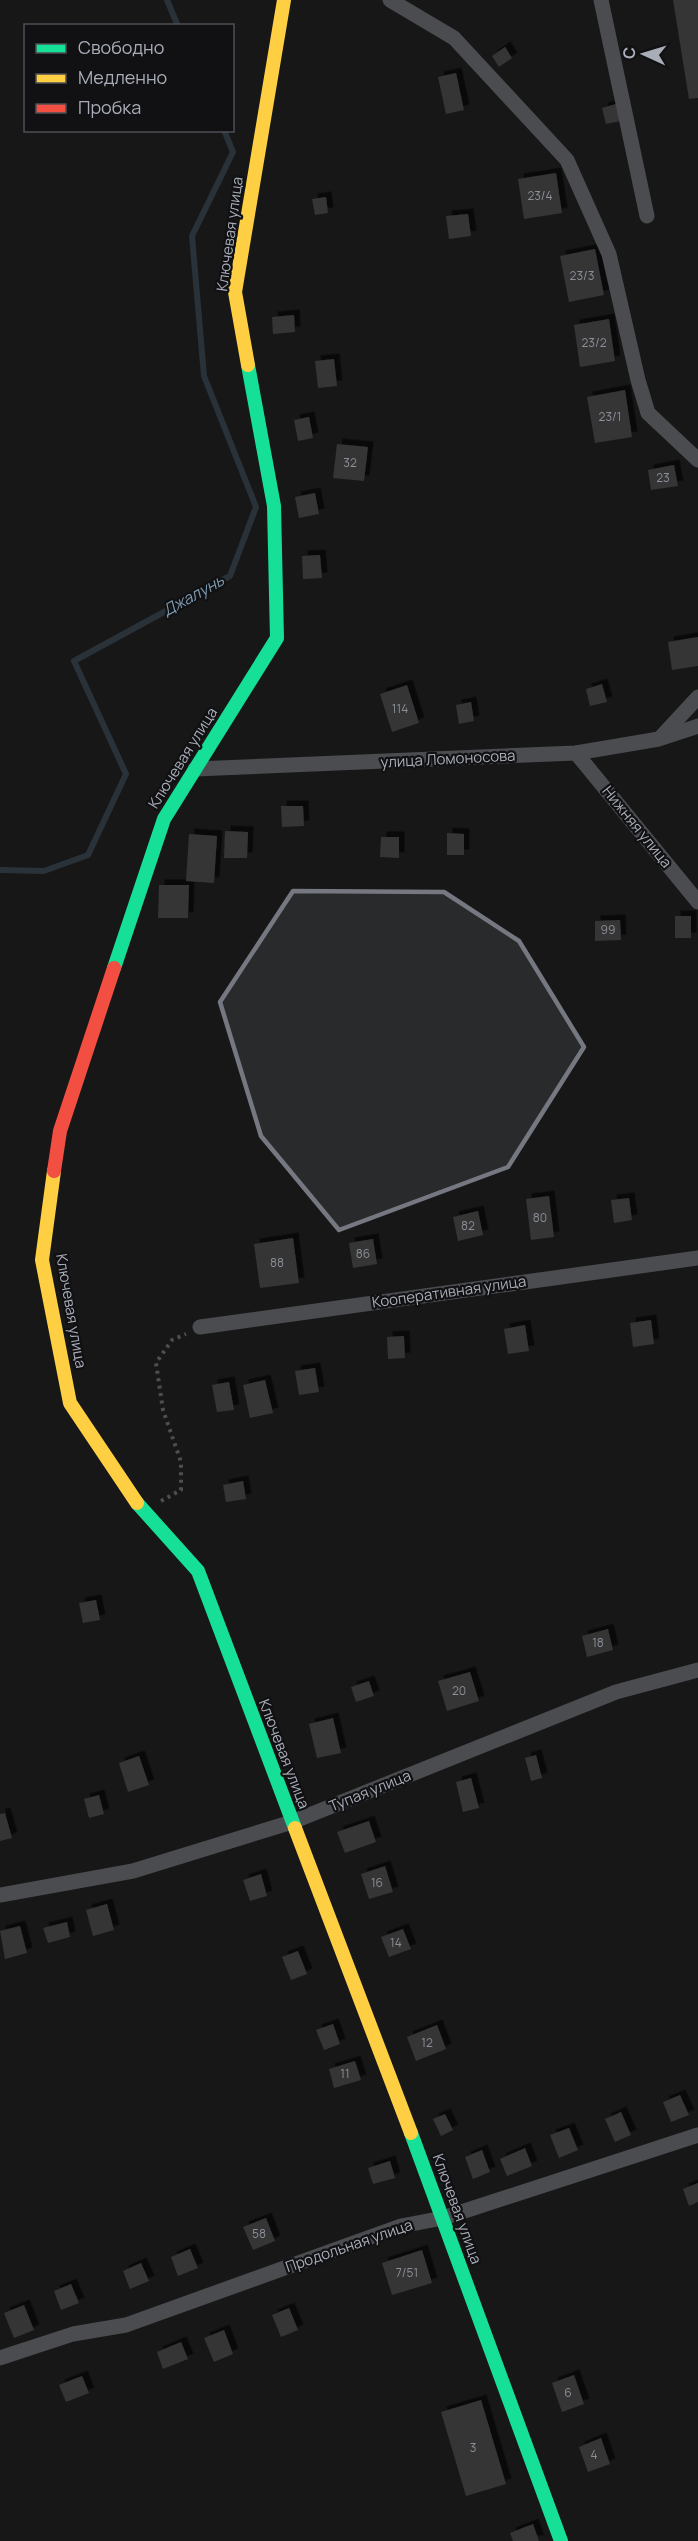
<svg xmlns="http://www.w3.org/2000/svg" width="698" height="2541" font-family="Manrope,sans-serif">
	<defs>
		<filter id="shadow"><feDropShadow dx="5.5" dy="-5.5" stdDeviation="0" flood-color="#0009"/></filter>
	</defs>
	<rect width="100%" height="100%" fill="#171717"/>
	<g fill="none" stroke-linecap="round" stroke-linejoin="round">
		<g stroke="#2a3239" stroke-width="6">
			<path d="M 167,0 L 178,26"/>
			<path d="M 0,870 L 44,871 L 88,855 L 126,774 L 74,661 L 230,576 L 256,507 L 204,376 L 192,236 L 233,152 L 224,130"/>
		</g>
	</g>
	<g fill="#353536" filter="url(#shadow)">
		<path d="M 673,0 L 698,0 L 698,98 L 689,99 Z"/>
		<path d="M 505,47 L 512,58 L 499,67 L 492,56 Z"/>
		<path d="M 456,73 L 464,110 L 446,114 L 438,77 Z"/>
		<path d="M 616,104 L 621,121 L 606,124 L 602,108 Z"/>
		<path d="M 556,173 L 562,213 L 524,219 L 518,179 Z"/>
		<path d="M 326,197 L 328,213 L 315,215 L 312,199 Z"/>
		<path d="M 468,214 L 471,236 L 449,239 L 446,216 Z"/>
		<path d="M 595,249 L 604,295 L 569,302 L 560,256 Z"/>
		<path d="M 294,315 L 295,332 L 273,334 L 272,317 Z"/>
		<path d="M 609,319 L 615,361 L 580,367 L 574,325 Z"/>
		<path d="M 334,359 L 337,386 L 318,388 L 315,361 Z"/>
		<path d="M 625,390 L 632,437 L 595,443 L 587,397 Z"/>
		<path d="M 309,417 L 313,438 L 298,441 L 294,420 Z"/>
		<path d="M 337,444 L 368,447 L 364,481 L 333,478 Z"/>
		<path d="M 674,465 L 678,486 L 651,490 L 648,470 Z"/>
		<path d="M 315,493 L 319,514 L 299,518 L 295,497 Z"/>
		<path d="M 320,555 L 322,578 L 303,579 L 302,556 Z"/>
		<path d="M 698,637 L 698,666 L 672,670 L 668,642 Z"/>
		<path d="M 602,684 L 607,702 L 590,706 L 586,689 Z"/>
		<path d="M 407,685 L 419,723 L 392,732 L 380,694 Z"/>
		<path d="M 471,702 L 474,721 L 459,724 L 456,705 Z"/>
		<path d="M 281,806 L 303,806 L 304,826 L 282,827 Z"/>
		<path d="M 225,831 L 248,832 L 247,858 L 224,858 Z"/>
		<path d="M 447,833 L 464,834 L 464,855 L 447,855 Z"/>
		<path d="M 189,834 L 217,836 L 214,883 L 186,881 Z"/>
		<path d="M 381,837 L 399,837 L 399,858 L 380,857 Z"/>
		<path d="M 159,885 L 189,885 L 188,918 L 158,918 Z"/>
		<rect x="675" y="916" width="16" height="22"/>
		<path d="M 620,920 L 621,940 L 595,941 L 595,921 Z"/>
		<path d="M 549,1196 L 554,1237 L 531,1240 L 526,1199 Z"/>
		<path d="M 629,1198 L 632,1220 L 614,1223 L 611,1200 Z"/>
		<path d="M 478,1211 L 483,1235 L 458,1241 L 453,1217 Z"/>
		<path d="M 293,1238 L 299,1283 L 260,1288 L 254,1244 Z"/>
		<path d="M 373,1239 L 377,1264 L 353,1268 L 349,1243 Z"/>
		<path d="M 651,1320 L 654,1344 L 633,1347 L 630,1323 Z"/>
		<path d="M 525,1325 L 529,1351 L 508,1354 L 504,1329 Z"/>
		<path d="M 404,1336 L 405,1358 L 388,1359 L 387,1337 Z"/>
		<path d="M 315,1368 L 319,1392 L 299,1395 L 295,1371 Z"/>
		<path d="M 265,1380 L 273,1413 L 250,1418 L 243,1385 Z"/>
		<path d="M 229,1382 L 234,1410 L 217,1412 L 212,1385 Z"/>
		<path d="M 243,1481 L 246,1499 L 226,1502 L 223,1485 Z"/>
		<path d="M 96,1600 L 100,1620 L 83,1623 L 79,1603 Z"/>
		<path d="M 608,1629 L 613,1650 L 587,1657 L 582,1636 Z"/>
		<path d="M 470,1672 L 479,1701 L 447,1711 L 438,1681 Z"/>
		<path d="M 369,1681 L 374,1696 L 356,1702 L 351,1687 Z"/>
		<path d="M 333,1718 L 341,1753 L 317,1758 L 309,1724 Z"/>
		<path d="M 536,1755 L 542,1778 L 531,1781 L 525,1758 Z"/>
		<path d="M 139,1756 L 149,1785 L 128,1792 L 119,1763 Z"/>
		<path d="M 471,1778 L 479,1808 L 463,1812 L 456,1782 Z"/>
		<path d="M 99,1795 L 104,1814 L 89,1818 L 84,1799 Z"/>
		<path d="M 5,1813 L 12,1838 L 0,1841 L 0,1814 Z"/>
		<path d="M 369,1821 L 376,1842 L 345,1853 L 337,1832 Z"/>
		<path d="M 385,1866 L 393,1892 L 369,1899 L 361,1874 Z"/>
		<path d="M 261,1874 L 267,1896 L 250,1901 L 243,1880 Z"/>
		<path d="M 107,1904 L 114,1930 L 93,1936 L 86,1910 Z"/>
		<path d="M 67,1922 L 70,1937 L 48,1943 L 43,1928 Z"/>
		<path d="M 20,1926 L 27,1953 L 5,1959 L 0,1931 Z"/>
		<path d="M 403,1929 L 411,1949 L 389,1957 L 381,1937 Z"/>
		<path d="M 298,1951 L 307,1974 L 291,1980 L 282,1957 Z"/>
		<path d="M 333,2024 L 340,2044 L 324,2050 L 316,2030 Z"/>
		<path d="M 437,2025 L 446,2049 L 416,2061 L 407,2037 Z"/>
		<path d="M 355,2061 L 361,2080 L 334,2088 L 329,2069 Z"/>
		<path d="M 680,2095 L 689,2115 L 671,2122 L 663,2102 Z"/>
		<path d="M 621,2112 L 631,2135 L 615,2142 L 605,2119 Z"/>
		<path d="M 445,2114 L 453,2130 L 441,2136 L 433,2119 Z"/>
		<path d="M 569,2128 L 578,2150 L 559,2158 L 550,2135 Z"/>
		<path d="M 525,2148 L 532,2166 L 507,2176 L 500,2159 Z"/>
		<path d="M 482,2150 L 490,2172 L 473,2179 L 465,2157 Z"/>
		<path d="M 390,2161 L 395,2178 L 373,2184 L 368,2168 Z"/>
		<path d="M 698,2183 L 698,2202 L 689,2206 L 683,2189 Z"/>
		<path d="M 266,2218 L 275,2241 L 253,2250 L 243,2227 Z"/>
		<path d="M 190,2249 L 198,2268 L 178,2276 L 171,2257 Z"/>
		<path d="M 422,2250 L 432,2283 L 392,2295 L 382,2263 Z"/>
		<path d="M 141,2263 L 149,2281 L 130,2289 L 123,2271 Z"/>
		<path d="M 71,2284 L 79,2303 L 61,2310 L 54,2291 Z"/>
		<path d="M 24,2305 L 34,2330 L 14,2338 L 4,2313 Z"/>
		<path d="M 289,2308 L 298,2330 L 281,2337 L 272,2315 Z"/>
		<path d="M 224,2330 L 233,2354 L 214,2362 L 204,2338 Z"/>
		<path d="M 181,2342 L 188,2359 L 163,2369 L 157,2352 Z"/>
		<path d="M 574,2375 L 584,2404 L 562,2412 L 552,2383 Z"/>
		<path d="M 82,2376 L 89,2393 L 66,2402 L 59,2385 Z"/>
		<path d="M 481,2400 L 506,2484 L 466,2496 L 441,2412 Z"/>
		<path d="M 601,2438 L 610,2464 L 588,2472 L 579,2447 Z"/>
		<path d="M 533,2524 L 539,2541 L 513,2541 L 510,2533 Z"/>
	</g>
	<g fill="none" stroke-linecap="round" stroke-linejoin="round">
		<path stroke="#4d4e52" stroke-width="4" stroke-dasharray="3 4.5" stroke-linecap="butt" d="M 161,1501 L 181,1490 L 181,1462 L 163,1410 L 156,1363 L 172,1340 L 186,1334"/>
		<g stroke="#4b4c50" stroke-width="15">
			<path d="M 390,0 L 454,38 L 567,160 L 609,254 L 638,380 L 648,413 L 698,460"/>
			<path d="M 601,0 L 647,216"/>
			<path d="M 661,737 L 698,697"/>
			<path d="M 576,753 L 698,902"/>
			<path d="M 195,769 L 576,753 L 659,739 L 698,726"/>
			<path d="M 200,1327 L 698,1258"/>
			<path d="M 0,1895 L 133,1871 L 292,1822 L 616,1692 L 698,1670"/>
			<path d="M 0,2358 L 73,2334 L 126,2325 L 401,2226 L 443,2218 L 698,2135"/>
		</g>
		<g stroke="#16e098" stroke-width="14">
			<path d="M 114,968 L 164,819 L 277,638 L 274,506 L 248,365"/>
			<path d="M 137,1503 L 198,1571 L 295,1828"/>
			<path d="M 411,2133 L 561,2541"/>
		</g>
		<g stroke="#ffcf43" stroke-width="14">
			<path d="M 248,365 L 235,292 L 284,0"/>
			<path d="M 54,1171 L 42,1260 L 70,1403 L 137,1503"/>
			<path d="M 295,1828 L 411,2133"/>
		</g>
		<path stroke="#f24e42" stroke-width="14" d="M 54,1171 L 60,1131 L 114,968"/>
	</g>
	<path fill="#757880" fill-opacity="0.2" stroke="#757880" stroke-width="4.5" stroke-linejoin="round" d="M 293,891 L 444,892 L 519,941 L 584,1047 L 508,1167 L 339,1230 L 261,1136 L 220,1002 Z"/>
	<g text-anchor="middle" stroke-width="4.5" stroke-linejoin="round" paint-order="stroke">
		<g font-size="12" fill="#8b8f98">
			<text x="540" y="200">23/4</text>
			<text x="582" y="280">23/3</text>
			<text x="594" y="347">23/2</text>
			<text x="610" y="421">23/1</text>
			<text x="350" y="467">32</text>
			<text x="663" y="482">23</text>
			<text x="400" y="713">114</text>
			<text x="608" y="934">99</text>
			<text x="540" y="1222">80</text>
			<text x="468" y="1230">82</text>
			<text x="363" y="1258">86</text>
			<text x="277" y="1267">88</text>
			<text x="598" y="1647">18</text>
			<text x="459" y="1695">20</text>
			<text x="377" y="1887">16</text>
			<text x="396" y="1947">14</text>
			<text x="427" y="2047">12</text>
			<text x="345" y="2078">11</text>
			<text x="259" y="2238">58</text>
			<text x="407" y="2277">7/51</text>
			<text x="568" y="2397">6</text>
			<text x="473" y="2452">3</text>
			<text x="594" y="2459">4</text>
		</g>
		<g font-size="15" fill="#a8adb8" stroke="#111113">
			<text transform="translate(230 234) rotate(-82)" y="5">Ключевая улица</text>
			<text transform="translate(183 758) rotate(-58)" y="5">Ключевая улица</text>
			<text transform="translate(448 759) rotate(-3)" y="5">улица Ломоносова</text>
			<text transform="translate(637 827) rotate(51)" y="5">Нижняя улица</text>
			<text transform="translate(449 1292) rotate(-8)" y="5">Кооперативная улица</text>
			<text transform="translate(71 1311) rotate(80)" y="5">Ключевая улица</text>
			<text transform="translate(284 1754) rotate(69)" y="5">Ключевая улица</text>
			<text transform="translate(370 1791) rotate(-22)" y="5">Тупая улица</text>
			<text transform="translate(457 2209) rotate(70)" y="5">Ключевая улица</text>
			<text transform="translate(349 2246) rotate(-19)" y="5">Продольная улица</text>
		</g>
		<g font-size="16" font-style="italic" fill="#7f9bb3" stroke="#111113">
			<text transform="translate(193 595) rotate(-29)" y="6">Джалунь</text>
		</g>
	</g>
	<rect x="24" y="24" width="210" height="108" fill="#111113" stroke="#4d4f55" stroke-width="1.5"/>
	<rect x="36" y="44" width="30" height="9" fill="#16e098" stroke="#4d4f55" stroke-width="1.5"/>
	<text x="78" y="54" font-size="18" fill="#a8adb8">Свободно</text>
	<rect x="36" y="74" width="30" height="9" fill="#ffcf43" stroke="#4d4f55" stroke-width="1.5"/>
	<text x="78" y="84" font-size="18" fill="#a8adb8">Медленно</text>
	<rect x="36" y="104" width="30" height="9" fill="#f24e42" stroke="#4d4f55" stroke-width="1.5"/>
	<text x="78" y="114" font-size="18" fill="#a8adb8">Пробка</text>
	<g transform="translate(644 54) rotate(274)" stroke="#111113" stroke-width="4.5" paint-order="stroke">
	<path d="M0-4.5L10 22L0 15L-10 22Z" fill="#a8adb8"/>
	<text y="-9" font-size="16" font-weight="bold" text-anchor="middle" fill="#a8adb8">С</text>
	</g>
</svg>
